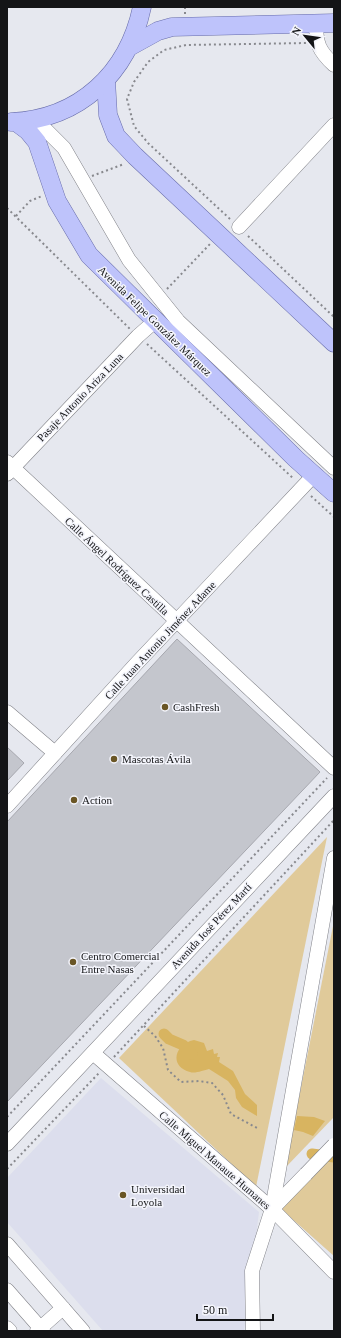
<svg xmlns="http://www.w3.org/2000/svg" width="341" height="1338" font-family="Georgia,serif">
	<rect width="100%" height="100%" fill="#e6e8ef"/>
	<path fill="#dcdeed" d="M 101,1078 L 259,1212 L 244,1331 L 103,1331 L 7,1222 L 7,1178 Z"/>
	<g fill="#e0ca9a">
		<path d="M 327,837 L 256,1187 L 119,1058 Z"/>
		<path d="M 334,921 L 334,1117 L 285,1168 Z"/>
		<path d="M 334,1145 L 334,1256 L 273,1202 Z"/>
	</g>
	<g fill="#d8b460">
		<path d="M 194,1040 L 204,1043 L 207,1051 L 213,1049 L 214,1054 L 218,1053 L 217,1057 L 220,1057 L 219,1062 L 233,1071 L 245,1094 L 257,1105 L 257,1116 L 242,1107 L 236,1098 L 235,1090 L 228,1081 L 209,1069 C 204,1070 195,1074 190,1072 C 169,1067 174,1044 194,1040 Z"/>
		<path d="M 297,1116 L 314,1117 L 325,1121 L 313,1136 L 303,1132 L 294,1130 Z"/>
	</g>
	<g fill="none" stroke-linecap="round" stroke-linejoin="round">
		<g stroke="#d8b460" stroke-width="11">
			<path d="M 164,1034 L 169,1039 L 183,1045 L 192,1054"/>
			<path d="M 312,1154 L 334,1157"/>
		</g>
	</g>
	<g fill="#c4c6cd" stroke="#a6a7ae">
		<path d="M 177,639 L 320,772 L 7,1102 L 7,822 Z"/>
		<path d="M 7,747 L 24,763 L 7,781 Z"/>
	</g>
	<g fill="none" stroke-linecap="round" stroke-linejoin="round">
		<g stroke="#818288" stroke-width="15">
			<g id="minor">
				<path d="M 316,23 C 316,44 319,51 334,65"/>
				<path d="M 36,120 L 64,148 L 129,260 L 178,321 L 334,468"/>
				<path d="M 239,227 L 334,125"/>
				<path d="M 7,462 L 334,768"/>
				<path d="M 7,474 L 138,336 L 155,321"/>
				<path d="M 7,712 L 55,753"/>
				<path d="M 7,806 L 136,664 L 314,475"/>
				<path d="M 93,1053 L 272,1209 L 334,1272"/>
				<path d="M 7,1144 L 334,796"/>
				<path d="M 272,1209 L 334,858"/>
				<path d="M 7,1244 L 83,1331"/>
				<path d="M 7,1290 L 43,1331"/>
				<path d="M 7,1328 L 10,1331"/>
				<path d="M 37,1331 L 63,1308"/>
				<path d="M 253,1331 L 252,1271 L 272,1209 L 306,1174"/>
			</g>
		</g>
		<g stroke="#676caa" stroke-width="19">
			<g id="major">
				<path d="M 129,47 L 158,31 L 172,27 L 334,23"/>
				<path d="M 106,80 L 108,115 L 116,136 L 135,156 L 334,343"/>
				<path d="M 11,122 C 80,119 128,73 142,7"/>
				<path d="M 16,122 L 28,131 L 37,142 L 57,201 L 89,255 L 296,459 L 334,493"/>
			</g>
		</g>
		<g stroke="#88898e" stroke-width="2" stroke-dasharray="2 3" stroke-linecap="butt">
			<path d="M 185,7 L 185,14"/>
			<path d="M 92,176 L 124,164"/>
			<path d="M 7,208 L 130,329"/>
			<path d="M 16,216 L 30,201 L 42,196"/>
			<path d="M 230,219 L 148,143 L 134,126 L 127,99 L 134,82 L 148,62 L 164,50 L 186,45 L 307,43"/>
			<path d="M 248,236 L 334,317"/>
			<path d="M 167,289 L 210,244"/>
			<path d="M 147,344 L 294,479"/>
			<path d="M 311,496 L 334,517"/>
			<path d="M 144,1026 L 155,1036 L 163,1048 L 168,1070 L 181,1082 L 199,1081 L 212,1083 L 223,1095 L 231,1114 L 257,1128"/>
			<path d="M 114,1057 L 334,820"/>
			<path d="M 7,1117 L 327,778"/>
			<path d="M 7,1169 L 99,1073"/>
		</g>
		<use href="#minor" stroke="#fff" stroke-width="14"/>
		<use href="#major" stroke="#bec3fb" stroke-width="18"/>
		<g stroke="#818288" stroke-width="15" stroke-linecap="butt">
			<path id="minor-bridge" d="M 306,1174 L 334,1145"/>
		</g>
		<use href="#minor-bridge" stroke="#fff" stroke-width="14"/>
	</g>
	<g fill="#6a5625" stroke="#f4f5fc" stroke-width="1.5">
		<circle cx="165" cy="707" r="4"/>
		<circle cx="114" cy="759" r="4"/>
		<circle cx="74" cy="800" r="4"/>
		<circle cx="73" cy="962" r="4"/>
		<circle cx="123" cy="1195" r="4"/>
	</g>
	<g text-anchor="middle" stroke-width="3" stroke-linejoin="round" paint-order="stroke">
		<g font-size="11" fill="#141517" stroke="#f4f5fc">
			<text transform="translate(155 321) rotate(44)" y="4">Avenida Felipe González Márquez</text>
			<text transform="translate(80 397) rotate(-46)" y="4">Pasaje Antonio Ariza Luna</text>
			<text transform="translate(117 566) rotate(43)" y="4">Calle Ángel Rodríguez Castilla</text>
			<text transform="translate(160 640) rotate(-47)" y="4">Calle Juan Antonio Jiménez Adame</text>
			<text transform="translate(211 926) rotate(-47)" y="4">Avenida José Pérez Martí</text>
			<text transform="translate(215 1160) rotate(41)" y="4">Calle Miguel Manaute Humanes</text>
		</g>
		<g font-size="11" fill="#141517" stroke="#f4f5fc" text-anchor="start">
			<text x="173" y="711">CashFresh</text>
			<text x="122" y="763">Mascotas Ávila</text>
			<text x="82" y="804">Action</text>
			<text x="81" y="960">Centro Comercial<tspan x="81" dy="13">Entre Nasas</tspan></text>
			<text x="131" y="1193">Universidad<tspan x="131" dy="13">Loyola</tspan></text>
		</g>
	</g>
	<rect width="341" height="1338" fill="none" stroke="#141517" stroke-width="16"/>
	<g transform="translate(305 36) rotate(299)" stroke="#f4f5fc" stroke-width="3" paint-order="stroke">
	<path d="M0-3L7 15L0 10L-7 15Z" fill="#141517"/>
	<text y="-6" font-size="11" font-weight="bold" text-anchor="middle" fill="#141517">N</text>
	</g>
	<path d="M197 1314v6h76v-6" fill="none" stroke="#141517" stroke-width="2"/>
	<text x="203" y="1314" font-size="12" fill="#141517" stroke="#f4f5fc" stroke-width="3" paint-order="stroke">50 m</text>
</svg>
